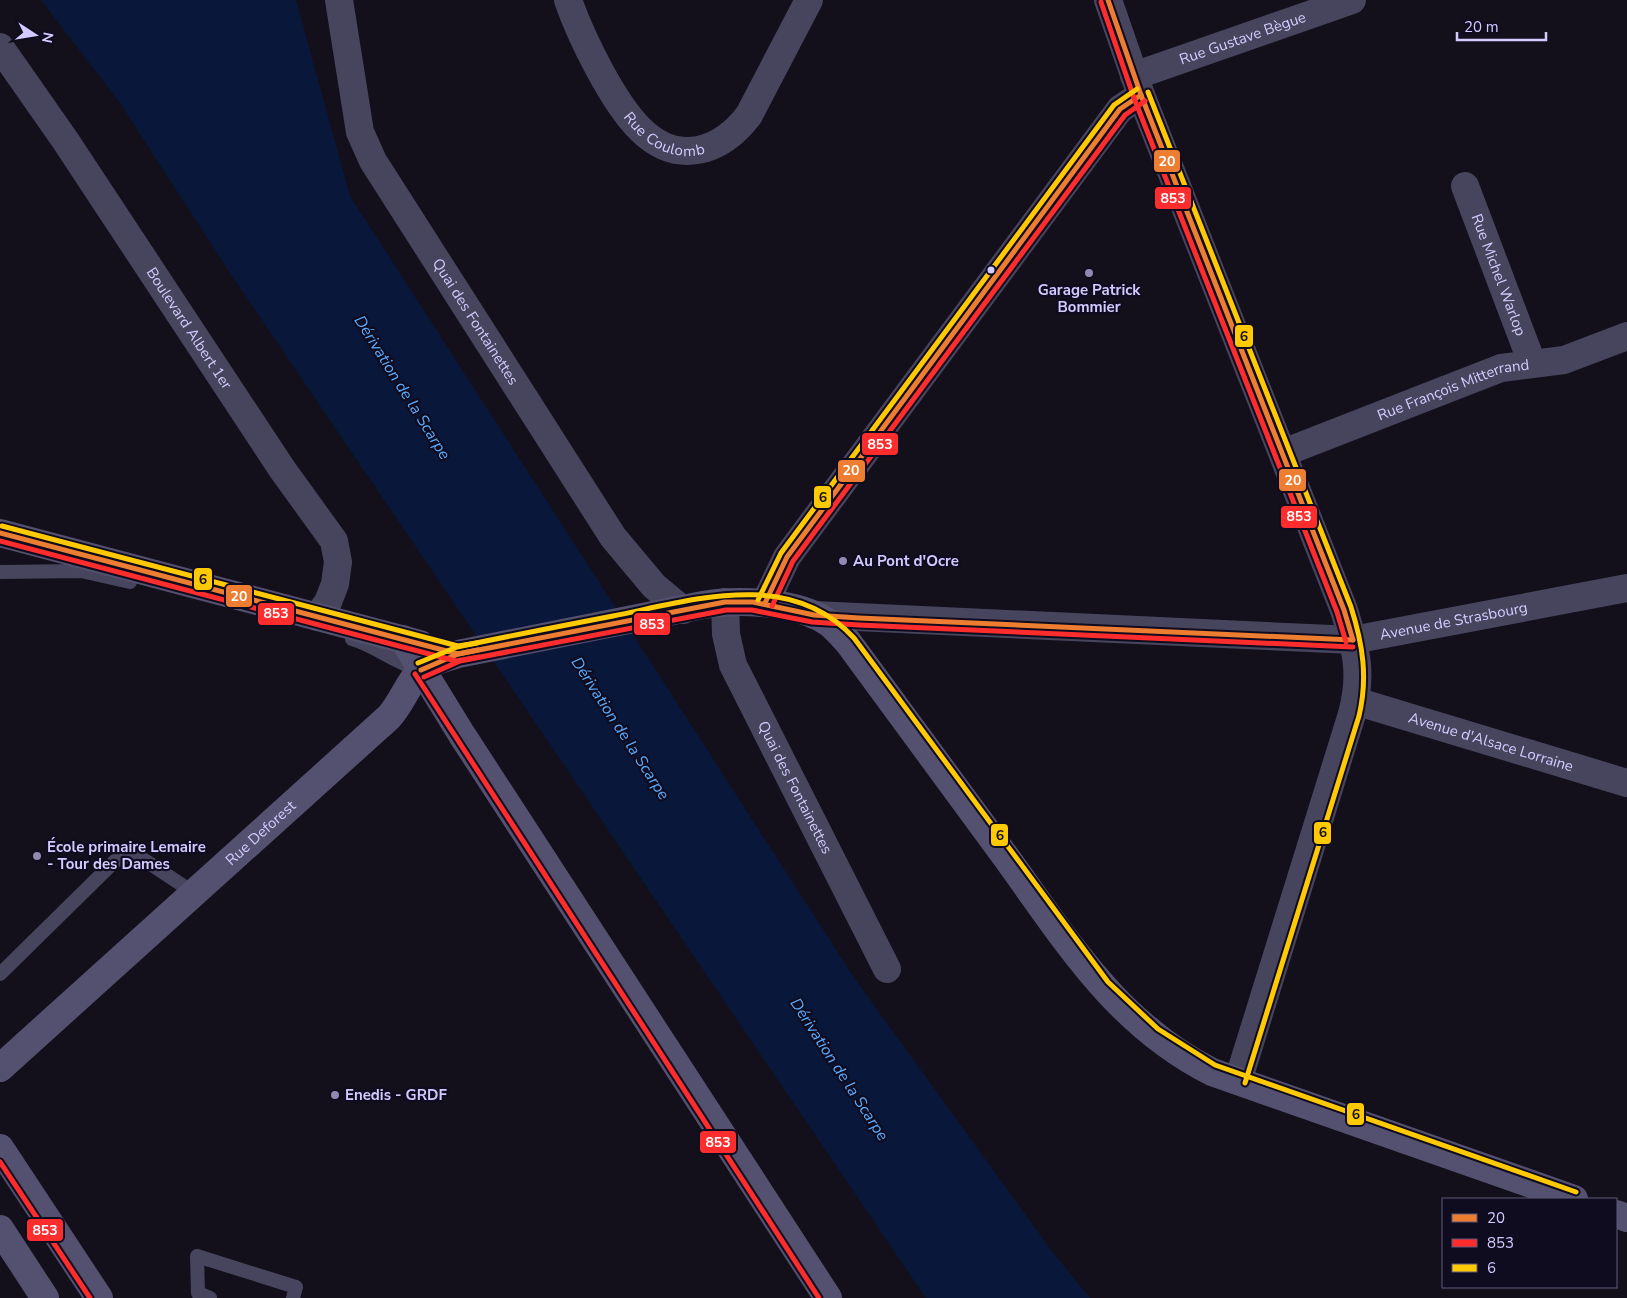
<svg xmlns="http://www.w3.org/2000/svg" width="1627" height="1298" font-family="'Nunito Sans',sans-serif">
	<rect width="100%" height="100%" fill="#13101c"/>
	<path fill="#09183a" d="M 41,0 L 296,0 L 350,196 L 855,979 L 1051,1250 L 1090,1298 L 926,1298 L 230,273 L 120,103 Z"/>
	<g fill="none" stroke-linecap="round" stroke-linejoin="round">
		<g stroke="#47455d" stroke-width="14">
			<path d="M 0,572 L 81,571 L 130,582"/>
			<path d="M 352,639 C 377,646 395,664 421,670"/>
			<path d="M 0,974 L 115,861 L 134,853 L 194,893"/>
			<path d="M 210,1298 L 198,1293 L 197,1256 L 296,1287 L 293,1298"/>
		</g>
		<g stroke="#47455d" stroke-width="28">
			<path id="s1" d="M 339,0 L 360,132 L 373,161 L 613,537 L 654,586 L 683,610"/>
			<path id="s2" d="M 568,0 C 581,37 613,103 641,130 C 678,166 721,152 749,115 L 809,0"/>
			<path d="M 1108,0 L 1141,95 L 1344,610 C 1356,649 1363,673 1352,714 L 1238,1081"/>
			<path id="s3" d="M 0,47 L 65,140 L 282,469 L 334,541 L 338,562 L 335,584 L 328,602 L 317,617"/>
			<path id="s4" d="M 1134,76 L 1352,0"/>
			<path id="s5" d="M 1465,186 L 1532,363"/>
			<path id="s6" d="M 1283,453 L 1501,368 L 1564,360 L 1627,336"/>
			<path id="s7" d="M 725,602 L 726,634 L 733,665 L 887,969"/>
			<path d="M 765,603 L 787,557 L 1120,109 L 1141,95"/>
			<path id="s8" d="M 814,615 L 1353,640 L 1627,588"/>
			<path id="s9" d="M 1355,701 L 1627,783"/>
		</g>
		<g stroke="#545170" stroke-width="28">
			<path d="M 0,533 L 420,644"/>
			<path d="M 403,639 L 462,735 L 828,1298"/>
			<path id="s10" d="M 0,1068 L 389,717 C 402,703 410,679 422,669 C 431,661 446,658 458,654 L 703,605 C 738,599 798,601 829,623 C 836,628 842,636 848,642 C 900,712 951,783 1003,853 C 1065,938 1115,1023 1212,1072 L 1574,1199"/>
			<path d="M 0,1148 L 99,1298"/>
			<path d="M 1616,1214 L 1627,1218"/>
			<path d="M 0,1229 L 45,1298"/>
		</g>
		<g stroke="#100c20" stroke-width="9">
			<g id="bus-1">
				<path d="M 1108,0 L 1141,95 L 1344,610 L 1353,640"/>
				<path d="M 0,533 L 458,654 L 478,650"/>
				<path d="M 765,603 L 787,557 L 1120,109 L 1141,95"/>
				<path d="M 421,670 L 458,654 L 725,602 L 753,602 L 814,615 L 859,618 L 1353,640"/>
			</g>
		</g>
		<g stroke="#100c20" stroke-width="9">
			<g id="bus-2">
				<path d="M 1101,2 L 1134,98 L 1337,612 L 1346,642"/>
				<path d="M 0,541 L 456,661 L 479,657"/>
				<path d="M 772,606 L 793,561 L 1125,115 L 1145,101"/>
				<path d="M 415,674 L 819,1298"/>
				<path d="M 424,677 L 460,661 L 726,610 L 752,610 L 812,622 L 859,625 L 1353,647"/>
				<path d="M 0,1162 L 90,1298"/>
			</g>
		</g>
		<g stroke="#100c20" stroke-width="9">
			<g id="bus-3">
				<path d="M 1148,92 L 1351,607 C 1363,645 1368,678 1359,716 L 1245,1083"/>
				<path d="M 2,526 L 458,646 L 477,643"/>
				<path d="M 758,600 L 781,553 L 1114,105 L 1137,89"/>
				<path d="M 418,663 L 457,647 C 509,636 561,626 613,616 C 694,600 790,568 854,638 L 1108,982 L 1158,1029 L 1215,1065 L 1576,1192"/>
			</g>
		</g>
		<use href="#bus-1" stroke="#ed7d31" stroke-width="5"/>
		<use href="#bus-2" stroke="#fe2d2d" stroke-width="5"/>
		<use href="#bus-3" stroke="#ffc904" stroke-width="5"/>
	</g>
	<circle fill="#d3cbff" stroke="#100c20" stroke-width="2" cx="991" cy="270" r="4.5"/>
	<g fill="#908ab0" stroke="#100c20" stroke-width="2">
		<circle cx="1089" cy="273" r="5"/>
		<circle cx="843" cy="561" r="5"/>
		<circle cx="37" cy="856" r="5"/>
		<circle cx="335" cy="1095" r="5"/>
	</g>
	<g text-anchor="middle" stroke-width="4.5" stroke-linejoin="round" paint-order="stroke">
		<g font-size="15" fill="#d3cbff" stroke="#100c20">
			<text dy="5" stroke="none"><textPath href="#s4" startOffset="115">Rue Gustave Bègue</textPath></text>
			<text dy="5" stroke="none"><textPath href="#s2" startOffset="174">Rue Coulomb</textPath></text>
			<text dy="5" stroke="none"><textPath href="#s5" startOffset="95">Rue Michel Warlop</textPath></text>
			<text dy="5" stroke="none"><textPath href="#s1" startOffset="356">Quai des Fontainettes</textPath></text>
			<text dy="5" stroke="none"><textPath href="#s3" startOffset="339">Boulevard Albert 1er</textPath></text>
			<text dy="5" stroke="none"><textPath href="#s6" startOffset="182">Rue François Mitterrand</textPath></text>
			<text dy="5" stroke="none"><textPath href="#s8" startOffset="642">Avenue de Strasbourg</textPath></text>
			<text dy="5" stroke="none"><textPath href="#s9" startOffset="142">Avenue d'Alsace Lorraine</textPath></text>
			<text dy="5" stroke="none"><textPath href="#s7" startOffset="201">Quai des Fontainettes</textPath></text>
			<text dy="5" stroke="none"><textPath href="#s10" startOffset="351">Rue Deforest</textPath></text>
		</g>
		<g font-size="15" font-weight="bold" fill="#d3cbff" stroke="#100c20" text-anchor="start">
			<text x="1089" y="295" text-anchor="middle">Garage Patrick<tspan x="1089" dy="17">Bommier</tspan></text>
			<text x="853" y="566">Au Pont d'Ocre</text>
			<text x="47" y="852">École primaire Lemaire<tspan x="47" dy="17">- Tour des Dames</tspan></text>
			<text x="345" y="1100">Enedis - GRDF</text>
		</g>
		<g font-size="16" font-style="italic" fill="#59acff" stroke="#100c20">
			<text transform="translate(403 387) rotate(58)" y="6">Dérivation de la Scarpe</text>
			<text transform="translate(621 728) rotate(57)" y="6">Dérivation de la Scarpe</text>
			<text transform="translate(840 1069) rotate(57)" y="6">Dérivation de la Scarpe</text>
		</g>
	</g>
	<g stroke="#100c20" stroke-width="2">
		<rect x="1153" y="149" width="28" height="24" rx="5" fill="#ed7d31"/>
		<rect x="1154" y="186" width="38" height="24" rx="5" fill="#fe2d2d"/>
		<rect x="1234" y="324" width="20" height="24" rx="5" fill="#ffc904"/>
		<rect x="861" y="432" width="38" height="24" rx="5" fill="#fe2d2d"/>
		<rect x="837" y="459" width="29" height="24" rx="5" fill="#ed7d31"/>
		<rect x="1278" y="468" width="29" height="24" rx="5" fill="#ed7d31"/>
		<rect x="813" y="485" width="19" height="24" rx="5" fill="#ffc904"/>
		<rect x="1280" y="505" width="38" height="24" rx="5" fill="#fe2d2d"/>
		<rect x="193" y="567" width="20" height="24" rx="5" fill="#ffc904"/>
		<rect x="225" y="584" width="28" height="24" rx="5" fill="#ed7d31"/>
		<rect x="257" y="602" width="38" height="24" rx="5" fill="#fe2d2d"/>
		<rect x="633" y="612" width="38" height="24" rx="5" fill="#fe2d2d"/>
		<rect x="1313" y="821" width="19" height="24" rx="5" fill="#ffc904"/>
		<rect x="990" y="823" width="19" height="24" rx="5" fill="#ffc904"/>
		<rect x="1346" y="1102" width="19" height="24" rx="5" fill="#ffc904"/>
		<rect x="699" y="1130" width="38" height="24" rx="5" fill="#fe2d2d"/>
		<rect x="26" y="1218" width="38" height="24" rx="5" fill="#fe2d2d"/>
	</g>
	<g font-size="14" text-anchor="middle" font-weight="bold" fill="#fff">
		<text x="1167" y="166">20</text>
		<text x="1173" y="203">853</text>
		<text x="880" y="449">853</text>
		<text x="851" y="475">20</text>
		<text x="1293" y="485">20</text>
		<text x="1299" y="521">853</text>
		<text x="239" y="601">20</text>
		<text x="276" y="618">853</text>
		<text x="652" y="629">853</text>
		<text x="718" y="1147">853</text>
		<text x="45" y="1235">853</text>
	</g>
	<g font-size="14" text-anchor="middle" font-weight="bold" fill="#111">
		<text x="1244" y="341">6</text>
		<text x="823" y="502">6</text>
		<text x="203" y="584">6</text>
		<text x="1323" y="837">6</text>
		<text x="1000" y="840">6</text>
		<text x="1356" y="1119">6</text>
	</g>
	<rect x="1442" y="1198" width="175" height="90" fill="#100c20" stroke="#5e5879"/>
	<rect x="1452" y="1214" width="25" height="8" fill="#ed7d31" stroke="#5e5879"/>
	<text x="1487" y="1223" font-size="15" fill="#d3cbff">20</text>
	<rect x="1452" y="1239" width="25" height="8" fill="#fe2d2d" stroke="#5e5879"/>
	<text x="1487" y="1248" font-size="15" fill="#d3cbff">853</text>
	<rect x="1452" y="1264" width="25" height="8" fill="#ffc904" stroke="#5e5879"/>
	<text x="1487" y="1273" font-size="15" fill="#d3cbff">6</text>
	<g transform="translate(35 35) rotate(102)" stroke="#100c20" stroke-width="4" paint-order="stroke">
	<path d="M0-4L9 19L0 12L-9 19Z" fill="#d3cbff"/>
	<text y="-8" font-size="14" font-weight="bold" text-anchor="middle" fill="#d3cbff">N</text>
	</g>
	<path d="M1457 32v8h89v-8" fill="none" stroke="#d3cbff" stroke-width="2.5"/>
	<text x="1464" y="32" font-size="15" fill="#d3cbff" stroke="#100c20" stroke-width="4" paint-order="stroke">20 m</text>
</svg>
